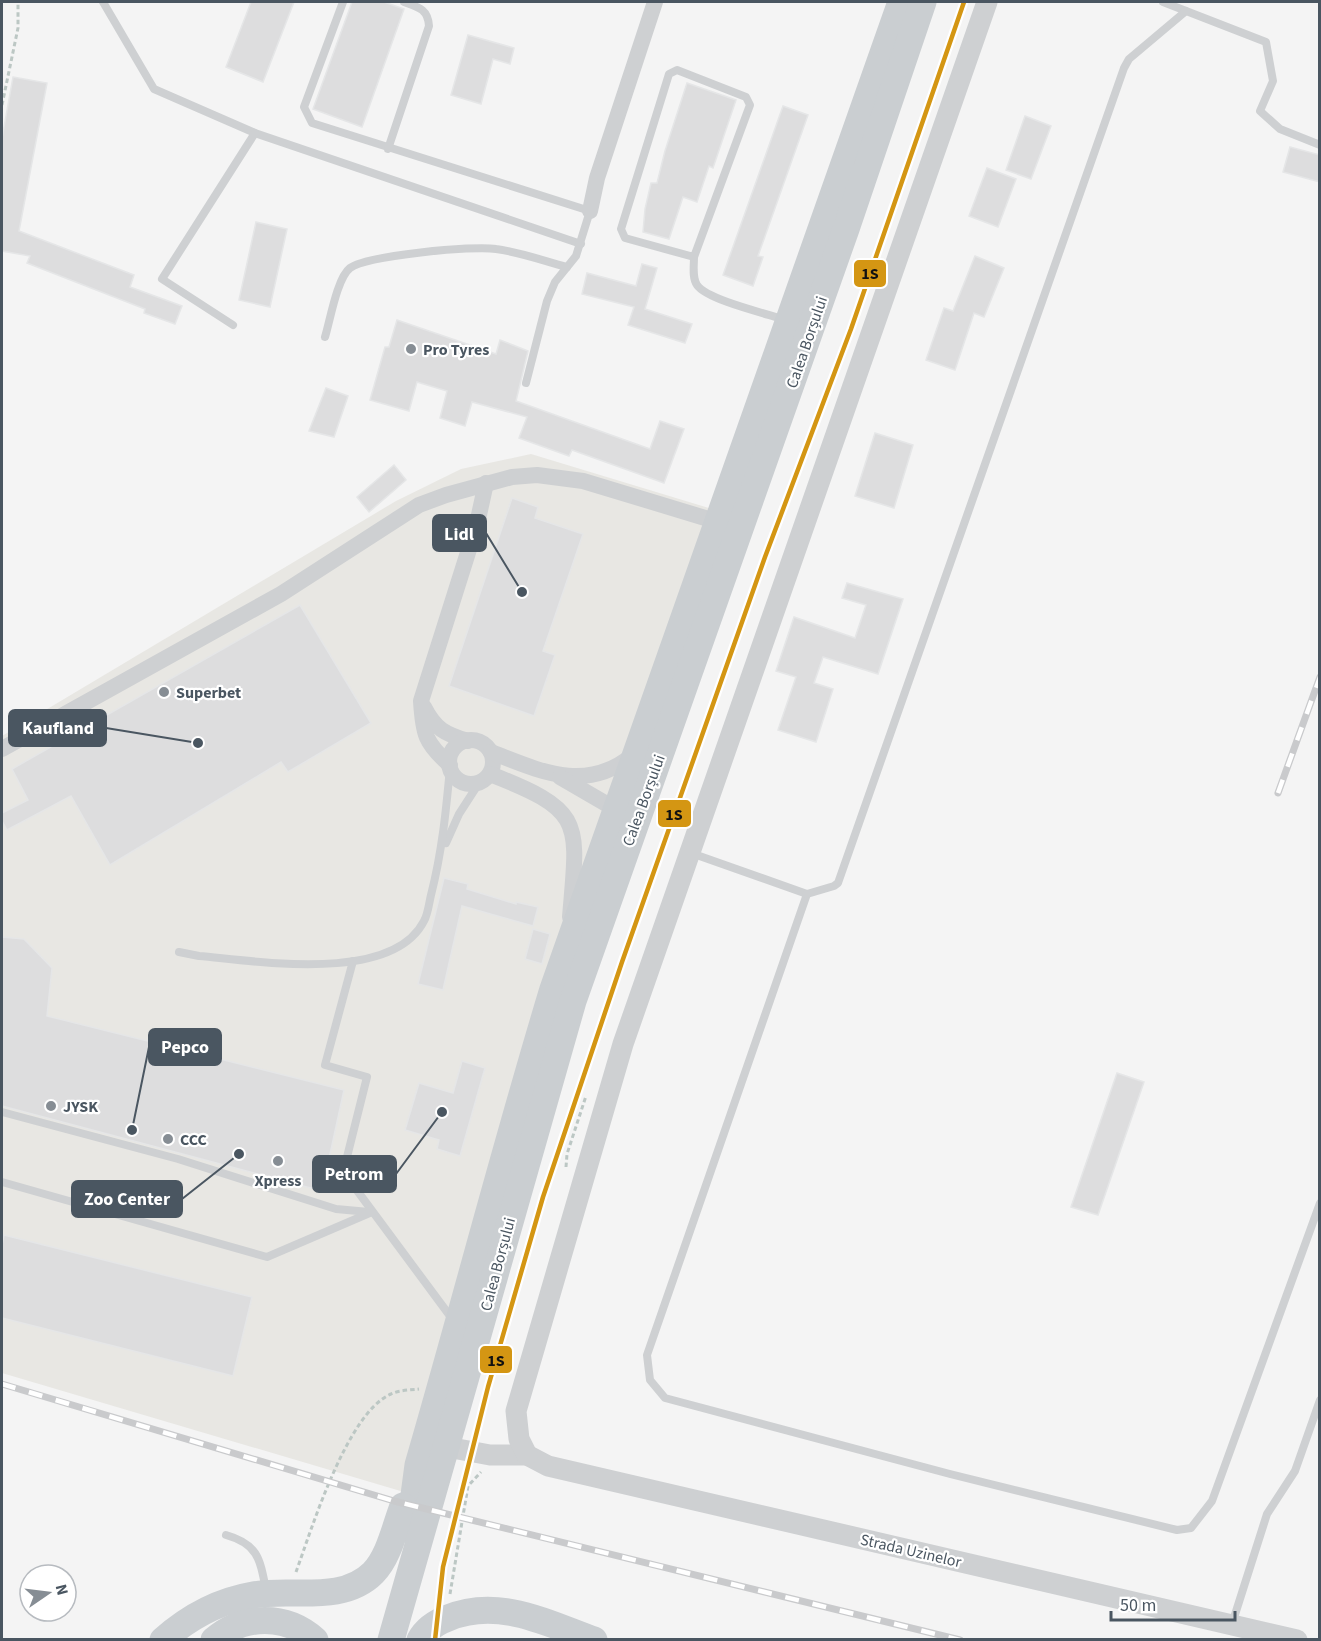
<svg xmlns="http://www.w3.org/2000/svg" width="1321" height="1641" font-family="'Source Sans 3',sans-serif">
	<rect width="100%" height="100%" fill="#f4f4f4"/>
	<path fill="#e8e7e3" d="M 531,454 L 722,512 L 414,1495 L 2,1373 L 2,736 L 396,501 L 461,469 Z"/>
	<g fill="#ddddde" stroke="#e5e6e7" stroke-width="1.5">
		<path d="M 251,2 L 294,2 L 263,82 L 226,67 Z"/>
		<path d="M 352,2 L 384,2 L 404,9 L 362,127 L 313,109 Z"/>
		<path d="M 468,35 L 514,48 L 510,64 L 493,59 L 481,104 L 451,95 Z"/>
		<path d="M 13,77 L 47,83 L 19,231 L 134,275 L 130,287 L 182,306 L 175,324 L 144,313 L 145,309 L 27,263 L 30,256 L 2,251 L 2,138 Z"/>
		<path d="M 687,83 L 736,100 L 713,168 L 709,166 L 697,202 L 683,197 L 669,239 L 643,232 L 645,209 L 651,183 L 657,183 L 665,151 Z"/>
		<path d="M 783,106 L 808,115 L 758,256 L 763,257 L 753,286 L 723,275 Z"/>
		<path d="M 1025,116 L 1051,126 L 1031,179 L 1006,170 Z"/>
		<path d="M 1290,147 L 1320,155 L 1320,182 L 1283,172 Z"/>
		<path d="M 987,168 L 1016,179 L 998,227 L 969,216 Z"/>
		<path d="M 256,222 L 287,229 L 270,307 L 239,300 Z"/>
		<path d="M 975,256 L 1004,268 L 984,317 L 974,313 L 955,370 L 926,360 L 944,308 L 953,311 Z"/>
		<path d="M 642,264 L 657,268 L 645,309 L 692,324 L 685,343 L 628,325 L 634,307 L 582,294 L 587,273 L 636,286 Z"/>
		<path d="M 397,320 L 496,354 L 500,340 L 528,351 L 516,401 L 650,449 L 660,421 L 684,429 L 664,483 L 572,450 L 569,456 L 519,438 L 527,417 L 472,402 L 465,426 L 440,418 L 447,391 L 417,382 L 409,411 L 370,400 L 385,347 L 389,347 Z"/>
		<path d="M 326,388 L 348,396 L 334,437 L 309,431 Z"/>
		<path d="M 875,433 L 913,445 L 894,508 L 855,496 Z"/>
		<path d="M 394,465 L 406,480 L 369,512 L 357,497 Z"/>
		<path d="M 512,498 L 538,507 L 535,518 L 583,534 L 543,651 L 555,655 L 534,716 L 449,686 Z"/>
		<path d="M 847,583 L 903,599 L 878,674 L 823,657 L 814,683 L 833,689 L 816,742 L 778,730 L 796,677 L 776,671 L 794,617 L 855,638 L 866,605 L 842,598 Z"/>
		<path d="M 300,605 L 371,723 L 288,772 L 281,762 L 110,865 L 71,796 L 7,830 L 2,821 L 2,813 L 28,800 L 12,769 Z"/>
		<path d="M 444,878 L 468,884 L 467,889 L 516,904 L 516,902 L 538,907 L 533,926 L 462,906 L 443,990 L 418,984 Z"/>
		<path d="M 533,929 L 550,934 L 542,964 L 525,959 Z"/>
		<path d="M 2,937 L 24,939 L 52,968 L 47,1016 L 344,1090 L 322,1191 L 2,1106 Z"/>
		<path d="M 462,1061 L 485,1068 L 460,1156 L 437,1149 L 439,1140 L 405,1130 L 419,1083 L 453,1093 Z"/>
		<path d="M 1117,1073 L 1144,1082 L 1098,1215 L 1071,1207 Z"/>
		<path d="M 4,1235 L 252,1297 L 233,1376 L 2,1318 L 2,1245 Z"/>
	</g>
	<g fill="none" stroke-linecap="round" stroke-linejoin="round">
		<g stroke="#bcc7c4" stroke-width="3" stroke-dasharray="4.5 3" stroke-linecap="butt">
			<path d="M 2,105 L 18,28 L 18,2"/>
			<path d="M 566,1167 L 567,1154 L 586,1096"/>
			<path d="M 296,1572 C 312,1528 347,1413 391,1394 C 399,1390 410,1390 419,1389"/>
			<path d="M 450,1594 L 468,1486 L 481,1472"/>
		</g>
		<g stroke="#ced0d2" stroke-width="8">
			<path d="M 103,2 L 154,89 L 255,133 L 581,244"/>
			<path d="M 343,2 L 304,107 L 312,123 L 590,211 L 576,256 L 555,282 L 547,301 L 526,383"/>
			<path d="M 1163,2 L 1266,42 L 1273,81 L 1260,111 L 1280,129 L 1320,145"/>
			<path d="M 388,149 L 429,26 C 428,9 418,7 404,2"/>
			<path d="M 694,257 L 625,238 L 621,229 L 669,74 L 677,70 L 746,97 L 750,105 L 694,257 C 694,266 692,278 697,285 C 707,300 768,314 786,320"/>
			<path d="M 233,325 L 162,279 L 255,133"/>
			<path d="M 325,337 C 330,321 337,278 350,268 C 366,256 474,245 496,249 C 520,252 544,261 567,267"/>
			<path d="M 446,843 L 459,814 L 479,783"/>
			<path d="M 691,853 L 807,894 L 647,1355 L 650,1380 L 665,1398 L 950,1474 L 1177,1530 L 1191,1528 L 1212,1501 L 1320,1203"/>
			<path d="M 807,894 L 834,886 L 838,883 L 1124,68 L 1129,59 L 1186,11"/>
			<path d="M 179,952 L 199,956 C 257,961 392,984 424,921 C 428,914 429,903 431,895 C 442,852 446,811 450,768"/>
			<path d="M 353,961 L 325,1065 L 367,1077 L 346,1161 L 350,1181 L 453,1320"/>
			<path d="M 2,1112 L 178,1159 L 336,1209 L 369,1212"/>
			<path d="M 2,1182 L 267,1257 L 372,1212"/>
			<path d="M 226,1535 C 258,1544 260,1559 266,1590"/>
			<path d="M 1232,1624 L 1267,1514 L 1295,1471 L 1320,1400"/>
		</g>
		<g stroke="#ced0d2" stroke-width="16">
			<path d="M 590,211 L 597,178 L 655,2"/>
			<path d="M 424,707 C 435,729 445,734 468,741"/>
			<circle cx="471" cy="762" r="22"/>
			<path d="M 2,749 L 281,594 L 419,505 L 446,495 L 512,477 L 537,475 L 583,481 L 725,524"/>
			<path d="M 491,752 C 540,771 587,794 634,754"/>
			<path d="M 450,765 C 425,743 423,734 421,701 L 477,524 L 486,483"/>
			<path d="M 490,774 C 585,811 578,821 570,917"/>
			<path d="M 560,777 L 622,813"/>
		</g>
		<g stroke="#ced0d2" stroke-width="21">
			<path d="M 447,1447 L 490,1455 L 527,1455 L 548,1466 L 1297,1640"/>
			<path d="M 527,1455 L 519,1439 L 516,1411 L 623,1044 L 987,2"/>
		</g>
		<g stroke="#caced1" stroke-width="27">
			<path d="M 405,1528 L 414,1495 L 418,1465 C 464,1307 505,1147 553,989 L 901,2"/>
			<path d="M 163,1640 C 189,1617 218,1601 253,1595 C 291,1588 342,1604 373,1573 C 389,1557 395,1527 403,1506"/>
			<path d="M 214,1640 C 244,1614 286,1614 315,1640"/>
			<path d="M 391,1640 L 573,1001 L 846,229 L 923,2"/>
			<path d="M 420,1640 C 426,1629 437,1622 448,1618 C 498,1597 547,1623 594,1640"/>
		</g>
		<g stroke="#c9cacc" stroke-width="7">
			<g id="rail">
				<path d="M 1278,793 L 1320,677"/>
				<path d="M 2,1384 L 394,1501 L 960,1640"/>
			</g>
		</g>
		<use href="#rail" stroke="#fff" stroke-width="4.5" stroke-dasharray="14" stroke-linecap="butt"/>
		<g stroke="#fff" stroke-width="9">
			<path id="tram-1" d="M 435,1640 L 443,1567 L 488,1387 L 543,1197 L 622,962 L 765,557 L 851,329 L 964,2"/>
		</g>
		<use href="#tram-1" stroke="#d49613" stroke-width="4.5"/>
	</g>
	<g fill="#868d94" stroke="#fff" stroke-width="2">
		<circle cx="411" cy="349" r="6"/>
		<circle cx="164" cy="692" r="6"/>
		<circle cx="51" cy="1106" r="6"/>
		<circle cx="168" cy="1139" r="6"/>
		<circle cx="278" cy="1161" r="6"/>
	</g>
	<g text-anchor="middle" stroke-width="4.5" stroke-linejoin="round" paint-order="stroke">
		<g font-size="16" fill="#4a5661" stroke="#fff">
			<text transform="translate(806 342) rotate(-71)" y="6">Calea Borșului</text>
			<text transform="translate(643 800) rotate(-70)" y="6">Calea Borșului</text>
			<text transform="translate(497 1264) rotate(-75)" y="6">Calea Borșului</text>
			<text transform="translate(911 1550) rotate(13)" y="6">Strada Uzinelor</text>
		</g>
		<g font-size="16" font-weight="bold" fill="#4a5661" stroke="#fff" text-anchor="start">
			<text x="423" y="355">Pro Tyres</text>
			<text x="176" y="698">Superbet</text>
			<text x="63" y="1112">JYSK</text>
			<text x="180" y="1145">CCC</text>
			<text x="278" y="1186" text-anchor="middle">Xpress</text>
		</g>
	</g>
	<path fill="none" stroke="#4a5661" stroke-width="2" d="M522 592L486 533M198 743L106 728M132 1130L149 1047M442 1112L396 1174M239 1154L182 1199"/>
	<g fill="#4a5661" stroke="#fff" stroke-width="2">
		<circle cx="522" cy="592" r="6"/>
		<circle cx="198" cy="743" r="6"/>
		<circle cx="132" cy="1130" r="6"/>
		<circle cx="442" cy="1112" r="6"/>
		<circle cx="239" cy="1154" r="6"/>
	</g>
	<g fill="#4a5661" stroke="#4a5661" stroke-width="2">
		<rect x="433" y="515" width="53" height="36" rx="6"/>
		<rect x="9" y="710" width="97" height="36" rx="6"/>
		<rect x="149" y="1029" width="72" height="36" rx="6"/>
		<rect x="313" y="1156" width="83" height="36" rx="6"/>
		<rect x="72" y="1181" width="110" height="36" rx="6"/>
	</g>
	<g font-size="18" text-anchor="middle" font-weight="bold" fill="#fff">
		<text x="459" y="540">Lidl</text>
		<text x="58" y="734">Kaufland</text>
		<text x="185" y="1053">Pepco</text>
		<text x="354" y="1180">Petrom</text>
		<text x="127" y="1205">Zoo Center</text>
	</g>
	<g stroke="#fff" stroke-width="2">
		<rect x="853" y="259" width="34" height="29" rx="6" fill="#d49613"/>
		<rect x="657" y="799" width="35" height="29" rx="6" fill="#d49613"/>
		<rect x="479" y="1345" width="34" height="29" rx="6" fill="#d49613"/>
	</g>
	<g font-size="16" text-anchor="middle" font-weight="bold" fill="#111">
		<text x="870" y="279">1S</text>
		<text x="674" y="820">1S</text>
		<text x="496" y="1366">1S</text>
	</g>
	<rect width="1321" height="1641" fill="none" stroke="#4a5661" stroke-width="6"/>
	<g transform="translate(48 1593) rotate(76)"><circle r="28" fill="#ffffff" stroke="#b7bbc0" stroke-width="1.5"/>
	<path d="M0-4.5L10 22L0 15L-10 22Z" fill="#868d94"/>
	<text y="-9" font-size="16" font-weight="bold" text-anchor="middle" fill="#4a5661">N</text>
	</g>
	<path d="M1111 1611v9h124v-9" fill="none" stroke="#4a5661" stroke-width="3"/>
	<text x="1120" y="1611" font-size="18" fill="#4a5661" stroke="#ffffff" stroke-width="4.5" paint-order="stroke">50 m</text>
</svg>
